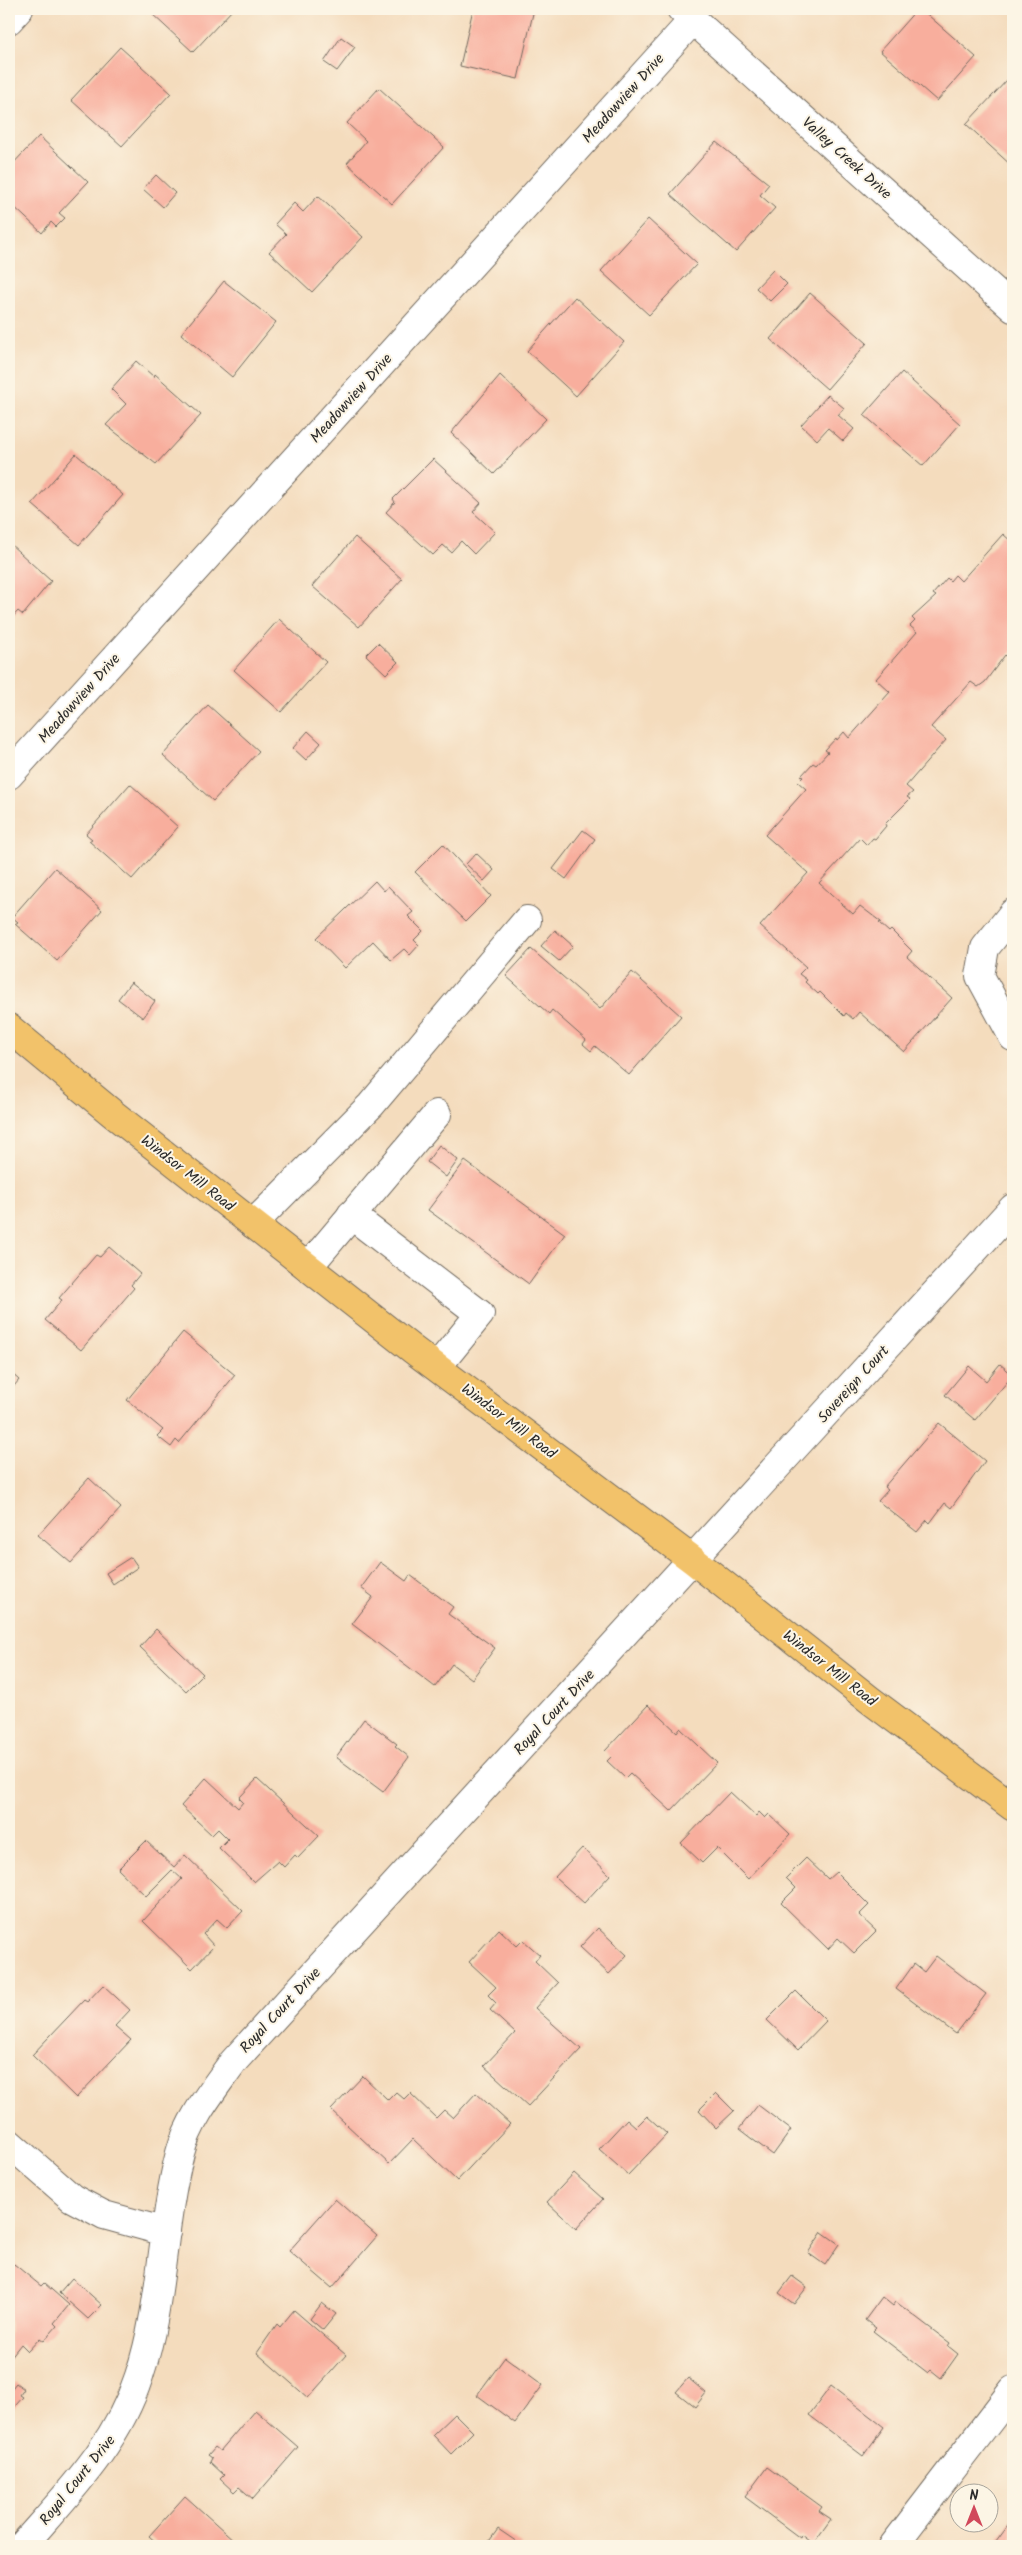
<svg xmlns="http://www.w3.org/2000/svg" width="1022" height="2555" font-family="Kalam,sans-serif">
	<rect width="100%" height="100%" fill="#fcf5e5"/>
	<filter id="ink" filterUnits="userSpaceOnUse"><feTurbulence type="fractalNoise" baseFrequency=".02" numOctaves="2"/><feDisplacementMap in="SourceGraphic" scale="10" xChannelSelector="R" yChannelSelector="G"/><feConvolveMatrix kernelMatrix="1 2 1 2 8 2 1 2 1" color-interpolation-filters="sRGB"/></filter>
	<filter id="wash" filterUnits="userSpaceOnUse"><feTurbulence type="fractalNoise" baseFrequency=".0096" numOctaves="4" result="noise"/><feDisplacementMap in="SourceGraphic" scale="20" xChannelSelector="R" yChannelSelector="G"/><feGaussianBlur stdDeviation="1.12" result="paint"/><feColorMatrix in="noise" values="0 0 0 0 0 0 0 0 0 0 0 0 0 0 0 0 0 1.4 0 .05"/><feComposite in="paint" operator="in"/></filter>
	<g filter="url(#wash)">
		<rect width="100%" height="100%" fill="#f4dcbd"/>
		<g id="blocks">
			<g fill="#f8ae9d">
				<path d="M 154,9 L 233,9 L 193,52 L 151,13 Z"/>
				<path d="M 473,9 L 534,9 L 518,79 L 460,66 Z"/>
				<path d="M 917,9 L 921,9 L 976,57 L 937,101 L 880,51 Z"/>
				<path d="M 341,37 L 355,47 L 337,71 L 324,62 Z"/>
				<path d="M 120,47 L 171,93 L 122,146 L 71,100 Z"/>
				<path d="M 1008,79 L 1013,84 L 1013,167 L 966,124 Z"/>
				<path d="M 379,88 L 444,147 L 392,204 L 347,163 L 366,141 L 347,123 Z"/>
				<path d="M 39,136 L 88,182 L 59,213 L 65,218 L 56,227 L 51,222 L 42,233 L 9,202 L 9,168 Z"/>
				<path d="M 716,142 L 769,184 L 760,195 L 775,208 L 736,252 L 670,194 Z"/>
				<path d="M 156,175 L 175,193 L 163,207 L 143,189 Z"/>
				<path d="M 318,196 L 363,237 L 312,292 L 269,252 L 286,234 L 275,224 L 294,203 L 303,212 Z"/>
				<path d="M 648,219 L 697,264 L 649,315 L 601,271 Z"/>
				<path d="M 773,270 L 787,284 L 770,301 L 756,288 Z"/>
				<path d="M 224,281 L 276,322 L 232,377 L 181,334 Z"/>
				<path d="M 810,293 L 867,343 L 827,389 L 770,339 Z"/>
				<path d="M 575,297 L 624,342 L 576,396 L 527,351 Z"/>
				<path d="M 136,361 L 154,377 L 155,374 L 201,415 L 156,464 L 106,425 L 126,404 L 111,389 Z"/>
				<path d="M 902,372 L 960,424 L 923,466 L 864,415 Z"/>
				<path d="M 500,375 L 546,419 L 494,474 L 451,433 Z"/>
				<path d="M 828,395 L 844,408 L 838,415 L 854,429 L 843,441 L 828,428 L 817,440 L 801,425 Z"/>
				<path d="M 76,454 L 123,495 L 79,545 L 32,504 Z"/>
				<path d="M 433,459 L 481,503 L 473,512 L 495,532 L 474,554 L 461,541 L 451,552 L 443,545 L 433,555 L 386,512 L 395,502 L 393,499 Z"/>
				<path d="M 1003,534 L 1013,543 L 1013,650 L 1007,657 L 1005,655 L 985,682 L 978,687 L 971,682 L 931,727 L 946,740 L 906,786 L 913,792 L 907,797 L 910,799 L 885,824 L 886,826 L 875,839 L 873,838 L 867,845 L 860,838 L 819,883 L 853,914 L 860,906 L 881,922 L 879,923 L 889,932 L 891,930 L 912,951 L 907,957 L 952,998 L 904,1052 L 859,1012 L 853,1019 L 846,1013 L 844,1016 L 820,992 L 818,994 L 805,982 L 807,980 L 799,974 L 806,967 L 760,926 L 808,873 L 765,835 L 806,789 L 798,782 L 803,777 L 801,776 L 813,763 L 816,765 L 828,752 L 825,750 L 836,738 L 837,740 L 844,732 L 849,738 L 890,692 L 876,679 L 917,632 L 910,626 L 915,621 L 912,618 L 936,596 L 933,594 L 947,578 L 950,581 L 955,575 L 961,581 Z"/>
				<path d="M 355,537 L 402,579 L 359,627 L 312,586 Z"/>
				<path d="M 9,543 L 51,581 L 23,615 L 18,611 L 9,621 Z"/>
				<path d="M 279,619 L 326,662 L 281,712 L 234,670 Z"/>
				<path d="M 378,643 L 398,662 L 386,674 L 366,655 Z"/>
				<path d="M 208,705 L 259,751 L 213,801 L 163,755 Z"/>
				<path d="M 308,731 L 321,743 L 306,760 L 293,748 Z"/>
				<path d="M 130,784 L 178,827 L 132,879 L 89,841 L 92,839 L 86,834 Z"/>
				<path d="M 583,830 L 595,839 L 566,879 L 553,869 Z"/>
				<path d="M 443,844 L 491,896 L 466,921 L 415,872 Z"/>
				<path d="M 476,853 L 494,870 L 484,881 L 466,864 Z"/>
				<path d="M 55,868 L 102,910 L 57,961 L 15,924 L 18,922 L 12,917 Z"/>
				<path d="M 375,881 L 384,891 L 388,886 L 413,912 L 408,916 L 423,931 L 414,940 L 419,945 L 410,955 L 404,949 L 391,960 L 373,941 L 345,968 L 316,938 Z"/>
				<path d="M 555,930 L 573,946 L 559,961 L 541,946 Z"/>
				<path d="M 531,949 L 600,1009 L 632,972 L 681,1016 L 629,1075 L 595,1046 L 591,1051 L 583,1044 L 586,1040 L 552,1010 L 549,1014 L 506,976 Z"/>
				<path d="M 131,982 L 155,1001 L 143,1018 L 118,999 Z"/>
				<path d="M 439,1145 L 458,1160 L 446,1177 L 427,1162 Z"/>
				<path d="M 465,1161 L 565,1234 L 529,1284 L 428,1210 Z"/>
				<path d="M 109,1247 L 140,1274 L 131,1285 L 134,1288 L 81,1350 L 45,1320 L 62,1300 L 59,1298 L 96,1255 L 100,1257 Z"/>
				<path d="M 183,1332 L 235,1375 L 179,1443 L 176,1440 L 171,1447 L 157,1436 L 163,1430 L 127,1400 Z"/>
				<path d="M 1000,1364 L 1013,1375 L 975,1420 L 945,1395 L 969,1366 L 986,1381 Z"/>
				<path d="M 9,1371 L 19,1380 L 9,1392 Z"/>
				<path d="M 939,1423 L 985,1461 L 951,1508 L 945,1503 L 930,1523 L 927,1520 L 917,1532 L 878,1501 L 888,1490 L 884,1487 Z"/>
				<path d="M 89,1478 L 121,1508 L 71,1563 L 38,1535 Z"/>
				<path d="M 131,1557 L 138,1567 L 113,1584 L 106,1573 Z"/>
				<path d="M 380,1562 L 406,1581 L 410,1575 L 453,1607 L 448,1614 L 495,1648 L 472,1679 L 452,1664 L 435,1687 L 352,1624 L 373,1597 L 361,1588 Z"/>
				<path d="M 156,1629 L 203,1674 L 186,1691 L 140,1647 Z"/>
				<path d="M 648,1705 L 677,1732 L 680,1728 L 717,1763 L 671,1811 L 630,1773 L 625,1778 L 607,1761 L 611,1757 L 605,1751 Z"/>
				<path d="M 364,1719 L 397,1744 L 395,1746 L 409,1757 L 383,1792 L 336,1757 Z"/>
				<path d="M 206,1778 L 238,1808 L 243,1802 L 239,1798 L 257,1779 L 319,1836 L 298,1858 L 295,1855 L 284,1867 L 278,1861 L 254,1882 L 219,1848 L 228,1839 L 218,1829 L 212,1835 L 181,1806 Z"/>
				<path d="M 730,1792 L 756,1816 L 759,1812 L 765,1818 L 769,1814 L 790,1834 L 748,1879 L 717,1848 L 702,1863 L 681,1843 Z"/>
				<path d="M 146,1841 L 174,1867 L 185,1855 L 243,1911 L 227,1928 L 217,1919 L 203,1934 L 214,1946 L 192,1969 L 143,1921 L 182,1879 L 172,1870 L 146,1896 L 118,1869 Z"/>
				<path d="M 582,1848 L 610,1875 L 584,1903 L 555,1877 Z"/>
				<path d="M 806,1858 L 828,1879 L 836,1872 L 869,1905 L 859,1915 L 876,1931 L 854,1953 L 838,1938 L 828,1949 L 781,1903 L 796,1888 L 786,1878 Z"/>
				<path d="M 598,1928 L 627,1955 L 609,1974 L 580,1947 Z"/>
				<path d="M 499,1929 L 517,1946 L 523,1940 L 540,1955 L 535,1961 L 558,1983 L 535,2008 L 581,2049 L 528,2106 L 484,2066 L 515,2033 L 490,2010 L 496,2003 L 488,1995 L 496,1987 L 469,1962 Z"/>
				<path d="M 936,1956 L 986,1994 L 956,2034 L 896,1989 L 914,1964 L 924,1972 Z"/>
				<path d="M 103,1985 L 130,2010 L 115,2026 L 131,2040 L 76,2098 L 32,2055 L 84,2000 L 87,2002 Z"/>
				<path d="M 796,1991 L 826,2021 L 798,2050 L 767,2020 Z"/>
				<path d="M 363,2076 L 388,2100 L 396,2092 L 404,2099 L 410,2093 L 436,2118 L 444,2110 L 453,2118 L 476,2093 L 510,2124 L 457,2181 L 413,2139 L 389,2164 L 331,2110 Z"/>
				<path d="M 716,2093 L 734,2111 L 716,2128 L 699,2110 Z"/>
				<path d="M 758,2105 L 791,2130 L 773,2155 L 739,2129 Z"/>
				<path d="M 647,2116 L 667,2134 L 628,2175 L 599,2149 L 627,2119 L 636,2127 Z"/>
				<path d="M 574,2173 L 603,2199 L 576,2229 L 547,2202 Z"/>
				<path d="M 335,2199 L 377,2236 L 332,2288 L 289,2251 Z"/>
				<path d="M 822,2232 L 839,2244 L 825,2265 L 808,2253 Z"/>
				<path d="M 14,2264 L 41,2286 L 44,2283 L 69,2305 L 54,2323 L 57,2326 L 44,2341 L 40,2338 L 28,2351 L 21,2344 L 10,2358 L 9,2270 Z"/>
				<path d="M 792,2276 L 807,2287 L 794,2304 L 779,2293 Z"/>
				<path d="M 72,2278 L 102,2305 L 88,2319 L 59,2293 Z"/>
				<path d="M 882,2297 L 893,2306 L 896,2302 L 950,2343 L 948,2346 L 958,2354 L 941,2378 L 931,2370 L 928,2373 L 873,2331 L 876,2328 L 865,2320 Z"/>
				<path d="M 322,2303 L 336,2314 L 323,2330 L 310,2319 Z"/>
				<path d="M 294,2310 L 346,2355 L 308,2398 L 257,2353 L 277,2324 L 280,2327 Z"/>
				<path d="M 505,2357 L 543,2385 L 515,2423 L 477,2395 Z"/>
				<path d="M 688,2378 L 706,2393 L 695,2407 L 676,2392 Z"/>
				<path d="M 16,2383 L 24,2389 L 20,2395 L 23,2397 L 9,2413 L 9,2386 L 12,2388 Z"/>
				<path d="M 831,2386 L 884,2427 L 863,2456 L 809,2415 Z"/>
				<path d="M 255,2410 L 298,2447 L 253,2499 L 239,2487 L 234,2492 L 220,2479 L 224,2475 L 210,2462 L 212,2458 L 208,2455 L 215,2447 L 220,2451 Z"/>
				<path d="M 455,2414 L 473,2432 L 451,2454 L 433,2435 Z"/>
				<path d="M 767,2467 L 822,2507 L 819,2511 L 831,2519 L 813,2544 L 801,2535 L 800,2538 L 745,2497 Z"/>
				<path d="M 185,2496 L 235,2541 L 230,2546 L 160,2546 L 149,2536 Z"/>
				<path d="M 1013,2519 L 1013,2546 L 993,2546 Z"/>
				<path d="M 498,2529 L 523,2546 L 490,2546 L 487,2544 Z"/>
			</g>
		</g>
	</g>
	<g filter="url(#ink)">
		<use href="#blocks" fill-opacity="0" stroke="#71695e" stroke-width="1"/>
		<g fill="none" stroke-linecap="round" stroke-linejoin="round">
			<g stroke="#71695e" stroke-width="30">
				<g id="minor">
					<path d="M 681,9 L 1013,308"/>
					<path d="M 9,20 L 19,9"/>
					<path d="M 9,775 L 693,20"/>
					<path d="M 1013,913 L 985,948 L 980,976 L 1013,1037"/>
					<path d="M 351,1215 L 480,1314 L 437,1367"/>
					<path d="M 253,1224 L 371,1105 L 527,920"/>
					<path d="M 308,1267 L 437,1114"/>
					<path d="M 9,2143 L 72,2198 L 104,2215 L 166,2232"/>
					<path d="M 22,2546 C 68,2493 117,2445 139,2376 C 163,2305 161,2226 180,2153 C 189,2119 213,2090 233,2062 L 1013,1208"/>
					<path d="M 893,2546 L 1013,2390"/>
				</g>
			</g>
			<g stroke="#71695e" stroke-width="30">
				<path id="major" d="M 9,1028 L 112,1113 L 412,1349 L 693,1560 L 870,1700 L 1013,1807"/>
			</g>
			<use href="#minor" stroke="#fff" stroke-width="28"/>
			<use href="#major" stroke="#f2c26a" stroke-width="28"/>
		</g>
	</g>
	<g text-anchor="middle" stroke-width="4" stroke-linejoin="round" paint-order="stroke">
		<g font-size="15" fill="#2b2b2b" stroke="#fcf5e5">
			<text transform="translate(623 98) rotate(-48)" y="5">Meadowview Drive</text>
			<text transform="translate(847 158) rotate(42)" y="5">Valley Creek Drive</text>
			<text transform="translate(351 398) rotate(-48)" y="5">Meadowview Drive</text>
			<text transform="translate(79 698) rotate(-48)" y="5">Meadowview Drive</text>
			<text transform="translate(188 1173) rotate(38)" y="5">Windsor Mill Road</text>
			<text transform="translate(853 1384) rotate(-48)" y="5">Sovereign Court</text>
			<text transform="translate(509 1421) rotate(37)" y="5">Windsor Mill Road</text>
			<text transform="translate(830 1668) rotate(38)" y="5">Windsor Mill Road</text>
			<text transform="translate(554 1712) rotate(-47)" y="5">Royal Court Drive</text>
			<text transform="translate(280 2010) rotate(-47)" y="5">Royal Court Drive</text>
			<text transform="translate(77 2480) rotate(-51)" y="5">Royal Court Drive</text>
		</g>
	</g>
	<rect width="1022" height="2555" fill="none" stroke="#fcf5e5" stroke-width="30"/>
	<g transform="translate(974 2508)"><circle r="24" fill="#fcf5e5" stroke="#a8a49b"/>
	<path d="M0-4L9 19L0 12L-9 19Z" fill="#d1495b"/>
	<text y="-8" font-size="14" font-weight="bold" text-anchor="middle" fill="#2b2b2b">N</text>
	</g>
</svg>
